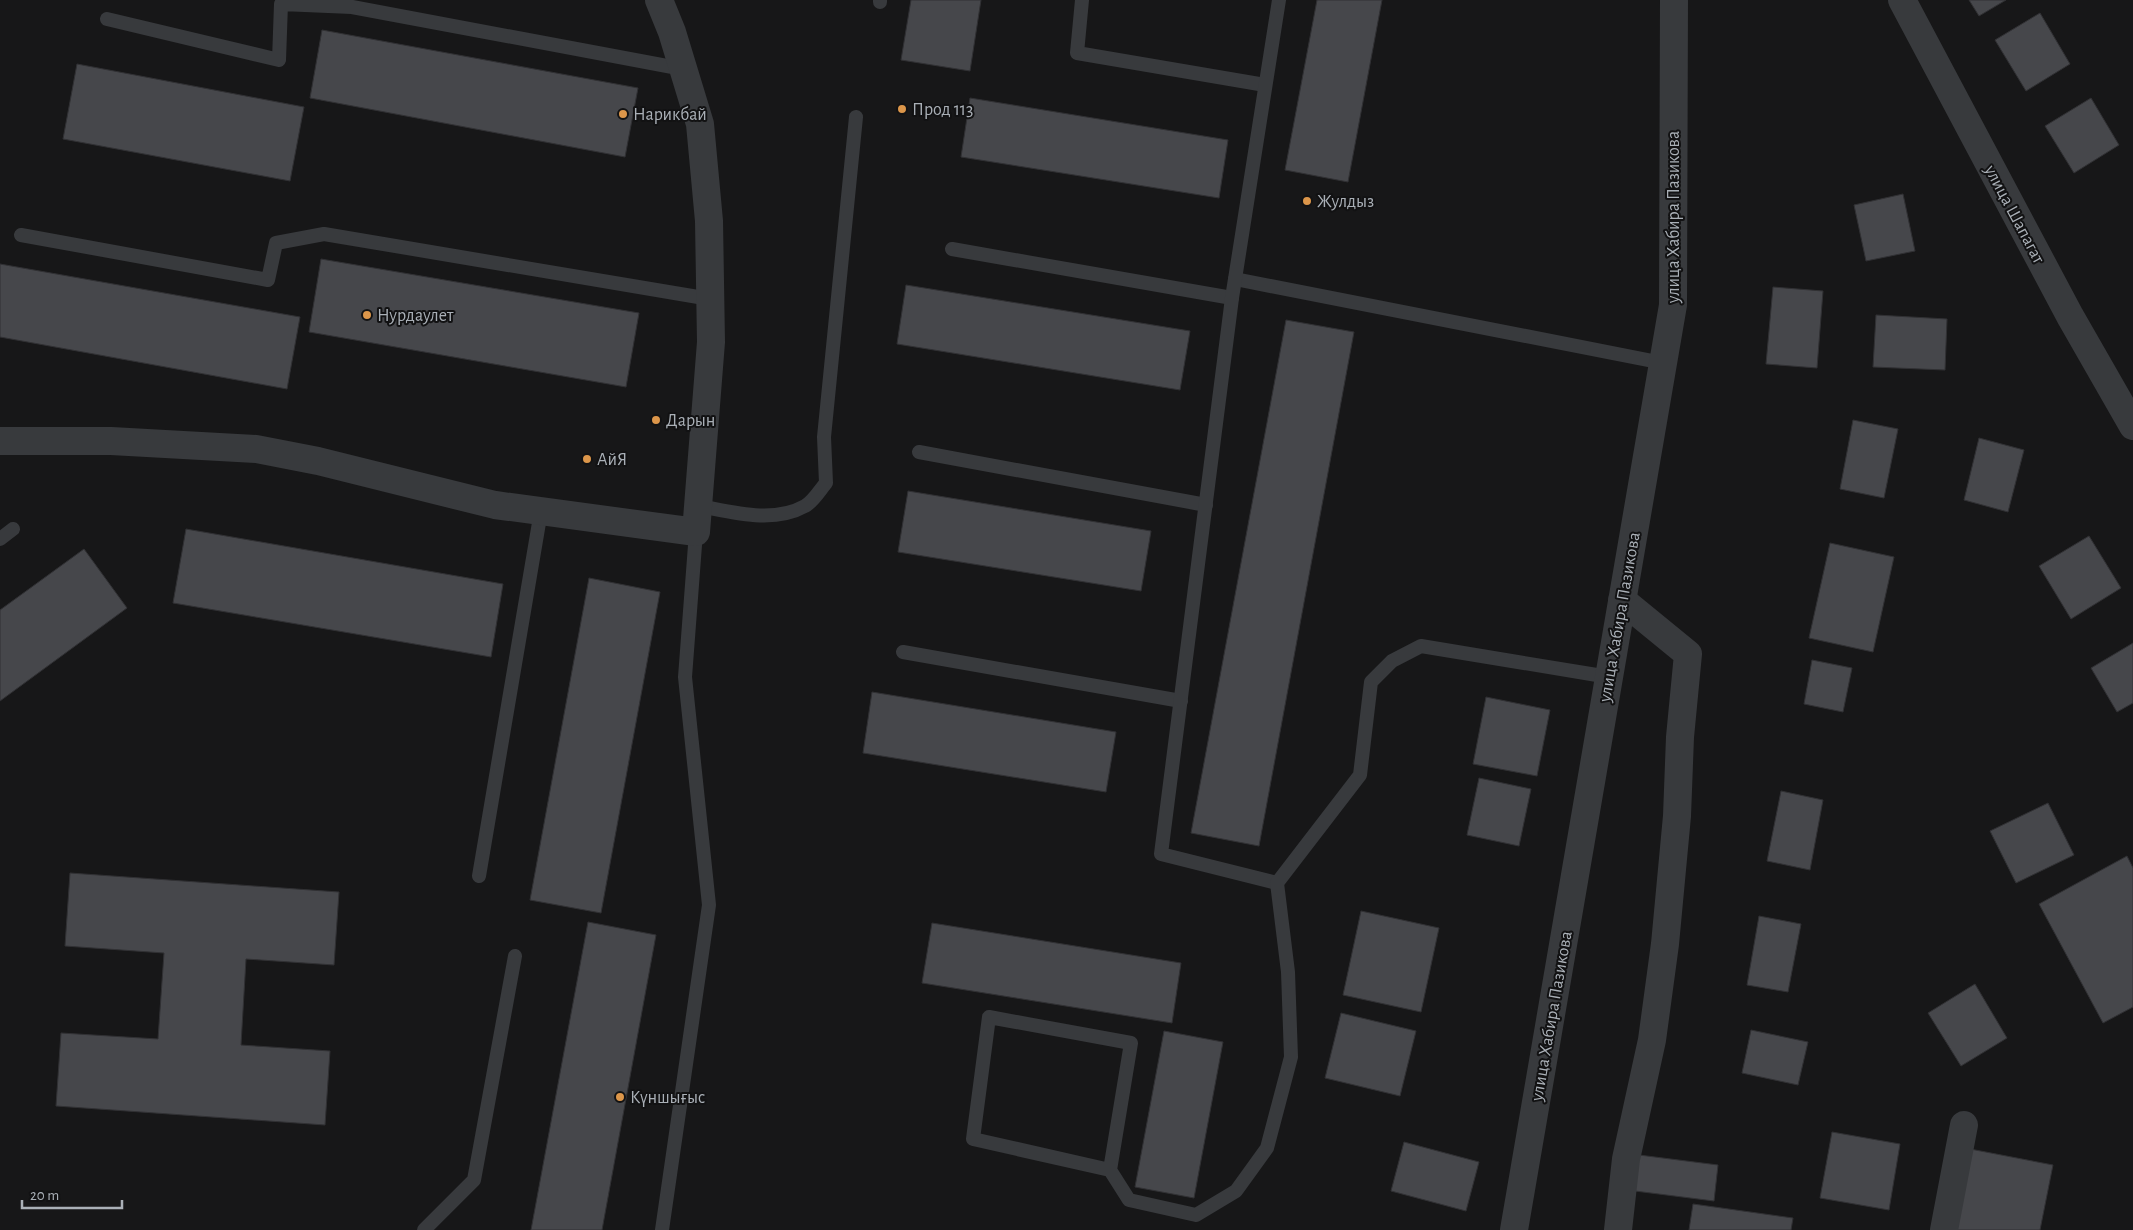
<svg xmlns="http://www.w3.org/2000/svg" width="2133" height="1230" font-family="'Alegreya Sans',sans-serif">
	<rect width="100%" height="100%" fill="#171718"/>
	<g fill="#46474b" stroke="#313134">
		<path d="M 911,0 L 981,0 L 970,71 L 901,60 Z"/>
		<path d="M 1317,0 L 1382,0 L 1348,182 L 1285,170 Z"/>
		<path d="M 1969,0 L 2006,0 L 1979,16 Z"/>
		<path d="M 2040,13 L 2070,64 L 2026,91 L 1995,40 Z"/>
		<path d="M 322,30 L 638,88 L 625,157 L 310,98 Z"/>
		<path d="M 77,64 L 304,107 L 290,181 L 63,139 Z"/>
		<path d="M 970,98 L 1228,140 L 1219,198 L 961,157 Z"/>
		<path d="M 2091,98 L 2119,145 L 2074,173 L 2045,126 Z"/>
		<path d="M 1903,194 L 1915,251 L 1866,261 L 1854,205 Z"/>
		<path d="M 321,259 L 639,313 L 626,387 L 309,332 Z"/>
		<path d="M 0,264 L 300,317 L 287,389 L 0,337 Z"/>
		<path d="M 906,285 L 1190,331 L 1180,390 L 897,344 Z"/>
		<path d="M 1773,287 L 1823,291 L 1817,368 L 1766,364 Z"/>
		<path d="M 1876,315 L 1947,319 L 1945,370 L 1873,367 Z"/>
		<path d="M 1286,320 L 1354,332 L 1259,846 L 1191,833 Z"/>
		<path d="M 1853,420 L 1898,429 L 1884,498 L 1840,489 Z"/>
		<path d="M 1979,438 L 2024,450 L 2008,512 L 1964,500 Z"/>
		<path d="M 908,491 L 1151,531 L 1141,591 L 898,552 Z"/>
		<path d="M 186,529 L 503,584 L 491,657 L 173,603 Z"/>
		<path d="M 2089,536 L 2121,588 L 2071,619 L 2039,566 Z"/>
		<path d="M 1830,543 L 1894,557 L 1873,652 L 1809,638 Z"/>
		<path d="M 84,549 L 127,608 L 0,701 L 0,610 Z"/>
		<path d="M 589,578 L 660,592 L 601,913 L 530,900 Z"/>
		<path d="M 2133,643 L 2133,703 L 2117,712 L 2091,668 Z"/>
		<path d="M 1812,660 L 1852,668 L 1843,712 L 1804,704 Z"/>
		<path d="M 872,692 L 1116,732 L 1106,792 L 863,753 Z"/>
		<path d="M 1486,697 L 1550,710 L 1537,776 L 1473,764 Z"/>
		<path d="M 1479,778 L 1531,789 L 1519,846 L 1467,835 Z"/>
		<path d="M 1781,791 L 1823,800 L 1810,870 L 1767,861 Z"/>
		<path d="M 2048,803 L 2074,855 L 2016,883 L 1990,831 Z"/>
		<path d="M 2127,856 L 2133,868 L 2133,1007 L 2103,1023 L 2039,904 Z"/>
		<path d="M 70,873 L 339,892 L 334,965 L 246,959 L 241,1045 L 330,1051 L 325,1125 L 56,1106 L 61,1033 L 158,1039 L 164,953 L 65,946 Z"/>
		<path d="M 1361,911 L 1439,928 L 1421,1012 L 1343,995 Z"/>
		<path d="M 1759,916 L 1801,924 L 1788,992 L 1747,985 Z"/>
		<path d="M 588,922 L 656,935 L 602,1230 L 531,1230 Z"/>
		<path d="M 932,923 L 1181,963 L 1172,1023 L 922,983 Z"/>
		<path d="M 1975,984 L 2007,1038 L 1961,1066 L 1928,1013 Z"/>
		<path d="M 1341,1013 L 1416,1031 L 1400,1096 L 1325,1078 Z"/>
		<path d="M 1751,1030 L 1808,1042 L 1798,1085 L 1742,1073 Z"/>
		<path d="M 1164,1031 L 1223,1042 L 1194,1198 L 1135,1187 Z"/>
		<path d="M 1832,1132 L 1900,1144 L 1889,1210 L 1820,1198 Z"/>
		<path d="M 1404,1142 L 1479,1162 L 1466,1211 L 1391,1191 Z"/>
		<path d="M 1965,1148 L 2053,1165 L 2040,1230 L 1949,1230 Z"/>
		<path d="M 1639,1155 L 1718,1165 L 1714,1201 L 1635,1191 Z"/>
		<path d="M 1693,1204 L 1793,1218 L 1791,1230 L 1689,1230 Z"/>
	</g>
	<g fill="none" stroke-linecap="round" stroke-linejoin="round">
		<g stroke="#383a3d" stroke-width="14">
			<path d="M 1082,0 L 1077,53 L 1265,85"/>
			<path d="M 880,2 L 880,0"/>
			<path d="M 107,19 L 279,60 L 281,4 L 352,7 L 683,69"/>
			<path d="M 21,235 L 268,280 L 276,243 L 324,234 L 710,299"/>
			<path d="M 952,249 L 1232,298"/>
			<path d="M 1235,279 L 1663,363"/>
			<path d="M 919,452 L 1206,505"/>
			<path d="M 699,506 C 732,512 773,524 805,506 C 813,502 820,490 826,483 L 824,437 L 856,117"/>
			<path d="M 0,539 L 13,529"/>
			<path d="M 903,652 L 1181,701"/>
			<path d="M 479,876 L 541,511"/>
			<path d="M 1277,883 L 1161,854 L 1232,298 L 1279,0"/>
			<path d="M 1110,1170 L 973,1139 L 989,1017 L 1131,1043 L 1110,1170 L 1129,1200 L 1196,1215 L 1236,1191 L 1267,1148 L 1291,1057 L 1288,972 L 1277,883 L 1360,775 L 1371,682 L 1392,661 L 1421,646 L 1609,677"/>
			<path d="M 424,1230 L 474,1180 L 515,956"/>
			<path d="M 662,1230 L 709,905 L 685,677 L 696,532"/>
		</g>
		<g stroke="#383a3d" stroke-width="28">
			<path d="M 1902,0 L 2070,316 L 2133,426"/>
			<path d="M 0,441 L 111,441 L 256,449 L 318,461 L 495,505 L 696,532 L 711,342 L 709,221 L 700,124 L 672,32 L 659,0"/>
			<path d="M 1514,1230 L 1673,305 L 1674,0"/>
			<path d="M 1618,1230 L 1626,1159 L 1652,1040 L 1665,944 L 1677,816 L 1680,737 L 1688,654 L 1622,600"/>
			<path d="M 1944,1230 L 1964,1125"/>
		</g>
	</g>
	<g fill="#dc964a" stroke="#121213" stroke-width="2">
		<circle cx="902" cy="109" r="5"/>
		<circle cx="623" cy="114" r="5"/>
		<circle cx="1307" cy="201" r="5"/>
		<circle cx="367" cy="315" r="5"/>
		<circle cx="656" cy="420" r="5"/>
		<circle cx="587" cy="459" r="5"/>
		<circle cx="620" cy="1097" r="5"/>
	</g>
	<g text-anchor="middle" stroke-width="4" stroke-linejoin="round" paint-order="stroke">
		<g font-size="18" fill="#aab0b7" stroke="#121213" text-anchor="start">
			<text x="912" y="115">Прод 113</text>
			<text x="633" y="120">Нарикбай</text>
			<text x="1317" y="207">Жулдыз</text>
			<text x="377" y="321">Нурдаулет</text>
			<text x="666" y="426">Дарын</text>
			<text x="597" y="465">АйЯ</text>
			<text x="630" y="1103">Күншығыс</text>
		</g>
		<g font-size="18" fill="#aab0b7" stroke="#121213">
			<text transform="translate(2015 214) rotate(62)" y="6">улица Шапагат</text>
			<text transform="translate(1673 217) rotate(-90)" y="6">улица Хабира Пазикова</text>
			<text transform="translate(1619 617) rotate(-80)" y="6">улица Хабира Пазикова</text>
			<text transform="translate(1551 1016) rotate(-80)" y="6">улица Хабира Пазикова</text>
		</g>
	</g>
	<path d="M22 1200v8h100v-8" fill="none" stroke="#aab0b7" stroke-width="2.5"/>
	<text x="30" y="1200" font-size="15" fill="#aab0b7" stroke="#121213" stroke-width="4" paint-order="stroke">20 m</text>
</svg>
